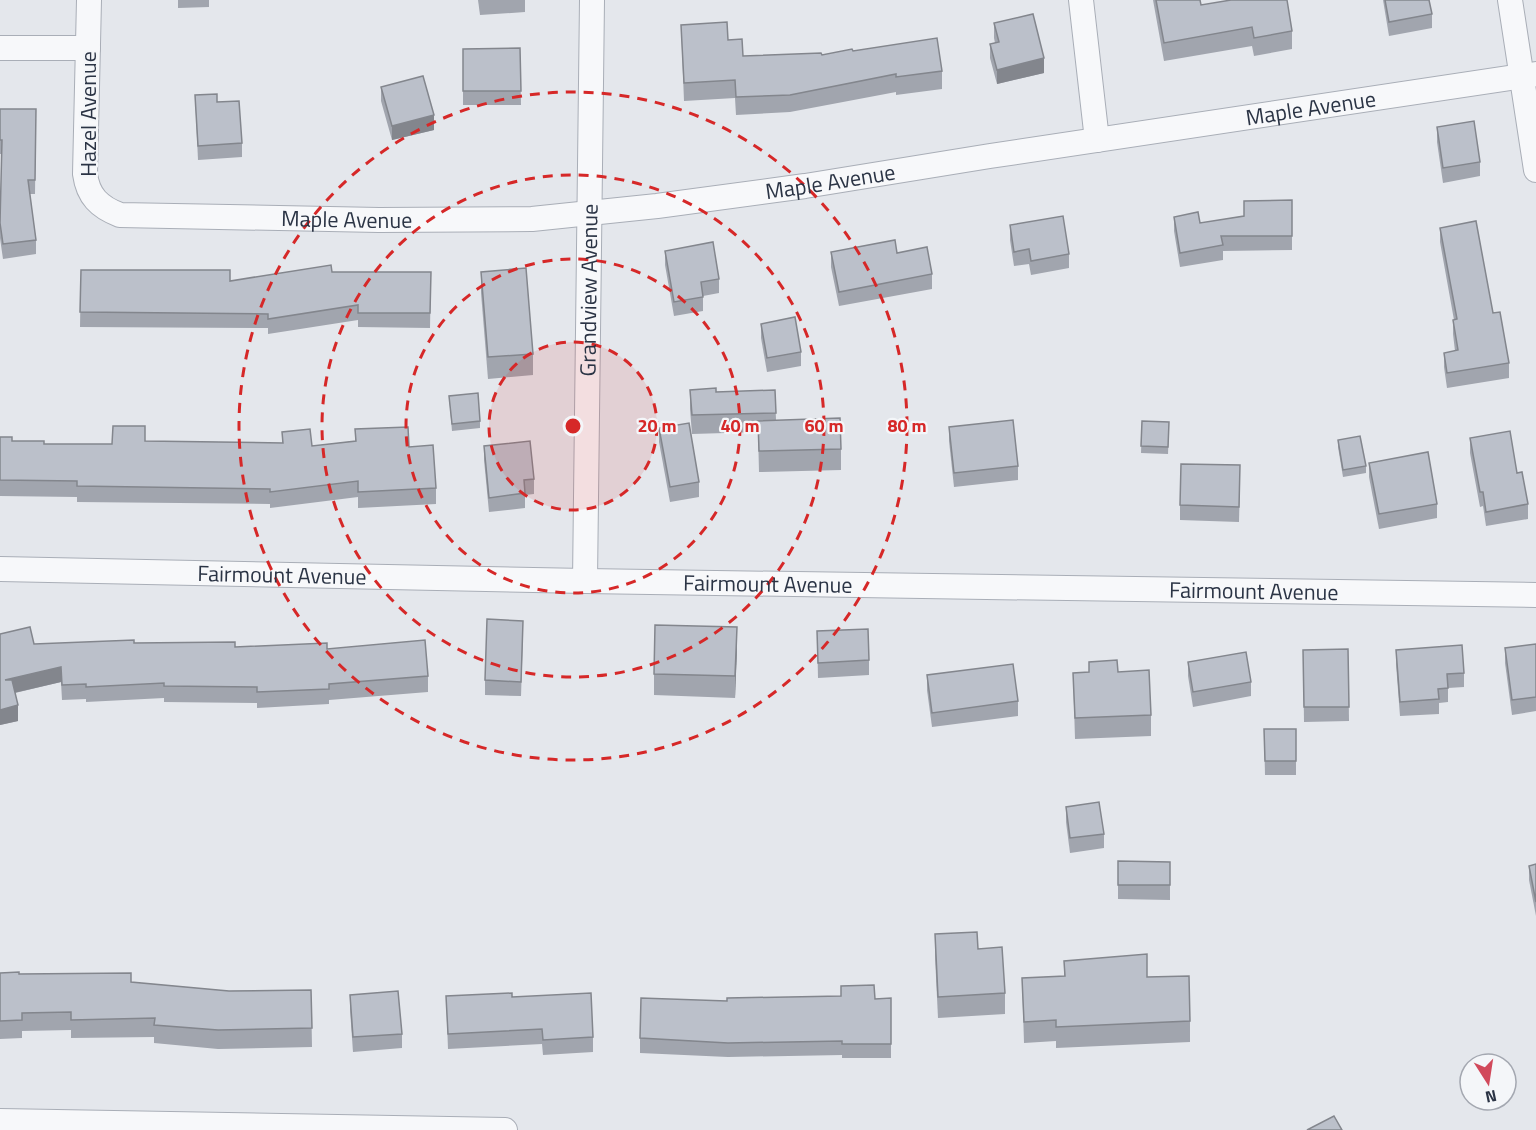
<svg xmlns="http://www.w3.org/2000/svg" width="1536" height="1130" font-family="'Titillium Web',sans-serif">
	<rect width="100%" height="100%" fill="#e4e7ec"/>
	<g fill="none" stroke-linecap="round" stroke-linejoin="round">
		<g stroke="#a9aeb7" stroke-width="26">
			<g id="minor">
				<path id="s1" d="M 89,0 L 85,174 C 88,196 99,207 120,215 L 379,220 L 532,219 L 657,206 L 805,186 L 990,156 L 1536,74"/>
				<path d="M 1081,0 L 1097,140"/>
				<path d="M 1510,0 L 1536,170"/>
				<path d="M 0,48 L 88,48"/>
				<path id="s2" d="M 0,569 L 585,581 L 1536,595"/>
				<path id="s3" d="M 585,581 L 592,0"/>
				<path d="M 0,1121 L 505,1130"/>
			</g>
		</g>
		<use href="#minor" stroke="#f7f8fa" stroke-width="24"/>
	</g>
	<g fill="#a1a5ae">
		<path d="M 178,0 L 209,0 L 209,7 L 178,8 Z"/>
		<path d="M 478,0 L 525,0 L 525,12 L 480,15 Z"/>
		<path d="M 1153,0 L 1200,0 L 1201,5 L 1292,31 L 1292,49 L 1254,56 L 1252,46 L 1164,61 Z"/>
		<path d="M 1383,0 L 1429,0 L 1432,14 L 1432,28 L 1389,36 Z"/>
		<path d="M 994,23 L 1044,73 L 997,84 L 990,58 L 990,44 L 995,43 L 994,38 Z"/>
		<path d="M 681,25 L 728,40 L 743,56 L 822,55 L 853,51 L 942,71 L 942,89 L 896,95 L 896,92 L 790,112 L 736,115 L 735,98 L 684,101 Z"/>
		<path d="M 520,48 L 521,105 L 463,105 L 463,49 Z"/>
		<path d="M 381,87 L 434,130 L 392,140 L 381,101 Z"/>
		<path d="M 195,95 L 217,102 L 242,143 L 242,157 L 198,160 Z"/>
		<path d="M 0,109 L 36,109 L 35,194 L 30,194 L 36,240 L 36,254 L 3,259 L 0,238 L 0,198 L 1,198 L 2,154 L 0,154 Z"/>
		<path d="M 1437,127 L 1480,162 L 1480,176 L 1443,183 L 1437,142 Z"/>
		<path d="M 1292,200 L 1292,250 L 1223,251 L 1223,260 L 1180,267 L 1174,231 L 1174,217 L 1200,223 L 1244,216 Z"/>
		<path d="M 1010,225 L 1069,254 L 1069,268 L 1031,275 L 1029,264 L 1014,266 L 1010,240 Z"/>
		<path d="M 1440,228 L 1493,313 L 1509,363 L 1509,378 L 1447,388 L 1444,367 L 1444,353 L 1455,351 L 1453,334 L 1453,320 L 1454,320 L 1440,242 Z"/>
		<path d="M 665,251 L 719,279 L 719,293 L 703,296 L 703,311 L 674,316 L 665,265 Z"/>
		<path d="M 831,252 L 897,253 L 932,274 L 932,289 L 839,306 L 831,267 Z"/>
		<path d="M 81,270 L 230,281 L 332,272 L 431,272 L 430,328 L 358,327 L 358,320 L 268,334 L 268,328 L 80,327 Z"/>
		<path d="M 481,272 L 533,354 L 533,375 L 488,379 L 481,293 Z"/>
		<path d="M 761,324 L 801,352 L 801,366 L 767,372 L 761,338 Z"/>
		<path d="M 690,390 L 716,392 L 775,390 L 776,420 L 841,449 L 841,470 L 759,472 L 758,432 L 692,434 L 690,409 Z"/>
		<path d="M 449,396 L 480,421 L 480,428 L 452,431 Z"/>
		<path d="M 1142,421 L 1169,422 L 1168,454 L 1141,453 Z"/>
		<path d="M 949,427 L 1018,466 L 1018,480 L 954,487 L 949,441 Z"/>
		<path d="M 659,428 L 699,482 L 699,497 L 670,502 L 659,442 Z"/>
		<path d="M 355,429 L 409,447 L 436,488 L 436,504 L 358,508 L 358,497 L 270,508 L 270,504 L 77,502 L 77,497 L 0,496 L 0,437 L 12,441 L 44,444 L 112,444 L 145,441 L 282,443 L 282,432 L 312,446 L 355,441 Z"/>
		<path d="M 1470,438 L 1517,473 L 1528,504 L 1528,519 L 1486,526 L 1483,506 L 1480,507 L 1470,453 Z"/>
		<path d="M 1338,440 L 1366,466 L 1366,473 L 1343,477 L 1338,447 Z"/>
		<path d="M 484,446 L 534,479 L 534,494 L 525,495 L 525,508 L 489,512 L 484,460 Z"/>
		<path d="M 1369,463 L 1437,504 L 1437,518 L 1379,529 L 1369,477 Z"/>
		<path d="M 1240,480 L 1239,522 L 1180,520 L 1180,505 Z"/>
		<path d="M 817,631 L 869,660 L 869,675 L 818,678 Z"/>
		<path d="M 0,634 L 34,644 L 134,643 L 235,647 L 327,649 L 428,676 L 428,692 L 329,700 L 329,704 L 257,708 L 257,703 L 164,702 L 164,698 L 86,702 L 86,699 L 62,700 L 61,682 L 15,693 L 18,721 L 0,725 Z"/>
		<path d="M 523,635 L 521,696 L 485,695 L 485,680 Z"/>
		<path d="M 1536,644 L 1536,711 L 1512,715 L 1505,663 L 1505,648 Z"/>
		<path d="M 737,648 L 735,698 L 654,695 L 654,674 Z"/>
		<path d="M 1348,649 L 1349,721 L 1304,722 L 1303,650 Z"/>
		<path d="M 1396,650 L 1464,673 L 1464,687 L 1448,688 L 1448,702 L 1439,703 L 1439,714 L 1400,716 L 1396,664 Z"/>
		<path d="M 1188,662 L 1251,682 L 1251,696 L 1193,707 L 1188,676 Z"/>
		<path d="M 1118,672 L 1151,715 L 1151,736 L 1075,739 L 1073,673 Z"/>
		<path d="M 927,675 L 1018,701 L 1018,716 L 932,727 L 927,690 Z"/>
		<path d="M 1264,729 L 1296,729 L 1296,775 L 1265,775 Z"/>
		<path d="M 1066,807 L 1104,834 L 1104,848 L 1070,853 L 1066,822 Z"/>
		<path d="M 1118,861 L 1170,862 L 1170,900 L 1118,899 Z"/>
		<path d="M 1536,864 L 1536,916 L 1529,880 L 1529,866 Z"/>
		<path d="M 935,934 L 978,949 L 1005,993 L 1005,1014 L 938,1018 L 935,956 Z"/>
		<path d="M 1064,961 L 1147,977 L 1190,1021 L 1190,1042 L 1056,1048 L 1056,1041 L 1024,1043 L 1022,978 L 1064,976 Z"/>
		<path d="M 0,973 L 19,974 L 131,982 L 229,991 L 311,990 L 312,1047 L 218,1049 L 154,1043 L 154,1037 L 71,1038 L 71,1030 L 22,1031 L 22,1038 L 0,1039 Z"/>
		<path d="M 350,995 L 402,1034 L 402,1048 L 353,1052 L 350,1009 Z"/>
		<path d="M 446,996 L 512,997 L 593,1037 L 593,1052 L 543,1055 L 542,1044 L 448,1049 Z"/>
		<path d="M 891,998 L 891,1058 L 842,1058 L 842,1055 L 728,1057 L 640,1053 L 640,1038 L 875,999 Z"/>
	</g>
	<g fill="#83868d">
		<path d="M 1044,58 L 1044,73 L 997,84 L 997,70 Z"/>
		<path d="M 434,115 L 434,130 L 392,140 L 392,126 Z"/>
		<path d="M 737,627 L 737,648 L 735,698 L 735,676 Z"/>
		<path d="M 61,667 L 61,682 L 5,695 L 5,680 Z"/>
		<path d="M 18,705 L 18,721 L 0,725 L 0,710 Z"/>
	</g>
	<g fill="#bbc0ca" stroke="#83868d" stroke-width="1.5">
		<path d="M 1156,0 L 1200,0 L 1201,5 L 1231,0 L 1287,0 L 1292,31 L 1254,38 L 1252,27 L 1164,43 Z"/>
		<path d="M 1385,0 L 1429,0 L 1432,14 L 1389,22 Z"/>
		<path d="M 1033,14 L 1044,58 L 997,70 L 990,44 L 999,42 L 994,23 Z"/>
		<path d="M 727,22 L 728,40 L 742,39 L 743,56 L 821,53 L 822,55 L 852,49 L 853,51 L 937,38 L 942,71 L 896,77 L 896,74 L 790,95 L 736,97 L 735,80 L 684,83 L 681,25 Z"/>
		<path d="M 520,48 L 521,91 L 463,91 L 463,49 Z"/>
		<path d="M 423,76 L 434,115 L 392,126 L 381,87 Z"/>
		<path d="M 217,94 L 217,102 L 239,101 L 242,143 L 198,146 L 195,95 Z"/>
		<path d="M 0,109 L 36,109 L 35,180 L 28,180 L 36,240 L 3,244 L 0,223 L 2,140 L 0,140 Z"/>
		<path d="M 1474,121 L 1480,162 L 1443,168 L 1437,127 Z"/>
		<path d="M 1292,200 L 1292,236 L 1221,236 L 1223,245 L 1180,253 L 1174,217 L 1198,212 L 1200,223 L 1244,216 L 1244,201 Z"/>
		<path d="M 1063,216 L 1069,254 L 1031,261 L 1029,249 L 1014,252 L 1010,225 Z"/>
		<path d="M 1476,221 L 1493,313 L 1500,312 L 1509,363 L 1447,373 L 1444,353 L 1458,350 L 1453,320 L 1457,319 L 1440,228 Z"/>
		<path d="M 895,240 L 897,253 L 927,247 L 932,274 L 839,292 L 831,252 Z"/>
		<path d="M 713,242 L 719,279 L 701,282 L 703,297 L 674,302 L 665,251 Z"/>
		<path d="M 331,265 L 332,272 L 431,272 L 430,313 L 358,313 L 358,305 L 268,319 L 268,314 L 80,312 L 81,270 L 230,270 L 230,281 Z"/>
		<path d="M 526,268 L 533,354 L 488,357 L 481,272 Z"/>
		<path d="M 795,317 L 801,352 L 767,358 L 761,324 Z"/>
		<path d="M 716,388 L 716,392 L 775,390 L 776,413 L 692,415 L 690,390 Z"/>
		<path d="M 478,393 L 480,421 L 452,424 L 449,396 Z"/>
		<path d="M 840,418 L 841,449 L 759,451 L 758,421 Z"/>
		<path d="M 1013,420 L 1018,466 L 954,473 L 949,427 Z"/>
		<path d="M 1142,421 L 1169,422 L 1168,447 L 1141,446 Z"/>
		<path d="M 689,423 L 699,482 L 670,487 L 659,428 Z"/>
		<path d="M 113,426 L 145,426 L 145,441 L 283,443 L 282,432 L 310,429 L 312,446 L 356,441 L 355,429 L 408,427 L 409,447 L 433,445 L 436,488 L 358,492 L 358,481 L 270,492 L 270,489 L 77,486 L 77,481 L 0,480 L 0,437 L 12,437 L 12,441 L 44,441 L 44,444 L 112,444 Z"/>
		<path d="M 1510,431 L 1517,473 L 1522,472 L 1528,504 L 1486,512 L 1483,492 L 1480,492 L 1470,438 Z"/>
		<path d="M 1360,436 L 1366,466 L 1343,470 L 1338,440 Z"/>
		<path d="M 530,441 L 534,479 L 524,480 L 525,493 L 489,498 L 484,446 Z"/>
		<path d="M 1428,452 L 1437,504 L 1379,514 L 1369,463 Z"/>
		<path d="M 1181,464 L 1240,465 L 1239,507 L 1180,505 Z"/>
		<path d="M 487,619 L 523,621 L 521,682 L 485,680 Z"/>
		<path d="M 655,625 L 737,627 L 735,676 L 654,674 Z"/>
		<path d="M 30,627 L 34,644 L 134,640 L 134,643 L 235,642 L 235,647 L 327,643 L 327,649 L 425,640 L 428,676 L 329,684 L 329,689 L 257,692 L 257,687 L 164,686 L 164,683 L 86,687 L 86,684 L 62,685 L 61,667 L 5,680 L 12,680 L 18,705 L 0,710 L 0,634 Z"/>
		<path d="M 868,629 L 869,660 L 818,663 L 817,631 Z"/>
		<path d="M 1536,644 L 1536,697 L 1512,700 L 1505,648 Z"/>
		<path d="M 1462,645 L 1464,673 L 1447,674 L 1448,688 L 1438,689 L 1439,699 L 1400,702 L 1396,650 Z"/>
		<path d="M 1348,649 L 1349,707 L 1304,707 L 1303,650 Z"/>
		<path d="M 1246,652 L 1251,682 L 1193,692 L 1188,662 Z"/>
		<path d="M 1117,660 L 1118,672 L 1149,670 L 1151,715 L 1075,718 L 1073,673 L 1089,672 L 1089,662 Z"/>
		<path d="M 1013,664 L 1018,701 L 932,713 L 927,675 Z"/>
		<path d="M 1264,729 L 1296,729 L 1296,761 L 1265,761 Z"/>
		<path d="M 1099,802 L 1104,834 L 1070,838 L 1066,807 Z"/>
		<path d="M 1118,861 L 1170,862 L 1170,885 L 1118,885 Z"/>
		<path d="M 1536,864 L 1536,902 L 1529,866 Z"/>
		<path d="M 977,932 L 978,949 L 1002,947 L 1005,993 L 938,997 L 935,934 Z"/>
		<path d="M 1147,954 L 1147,977 L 1189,976 L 1190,1021 L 1056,1027 L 1056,1020 L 1024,1022 L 1022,978 L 1065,976 L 1064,961 Z"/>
		<path d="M 19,972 L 19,974 L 131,973 L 131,982 L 229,991 L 311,990 L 312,1028 L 218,1030 L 154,1025 L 155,1018 L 71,1020 L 71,1012 L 22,1013 L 22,1020 L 0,1021 L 0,973 Z"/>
		<path d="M 874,985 L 875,999 L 891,998 L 891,1044 L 842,1044 L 842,1041 L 728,1043 L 640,1038 L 641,998 L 727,1001 L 727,998 L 841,996 L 841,986 Z"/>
		<path d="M 398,991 L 402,1034 L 353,1037 L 350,995 Z"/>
		<path d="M 512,993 L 512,997 L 591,993 L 593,1037 L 543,1040 L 542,1029 L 448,1034 L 446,996 Z"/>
		<path d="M 1334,1116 L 1342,1130 L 1307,1130 Z"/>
	</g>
	<circle cx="573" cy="426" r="84" fill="#d62828" fill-opacity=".12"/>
	<g fill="none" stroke="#d62828" stroke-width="3" stroke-dasharray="10 8">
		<circle cx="573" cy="426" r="84"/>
		<circle cx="573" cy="426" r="167"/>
		<circle cx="573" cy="426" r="251"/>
		<circle cx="573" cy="426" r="334"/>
	</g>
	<g text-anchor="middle" stroke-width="4.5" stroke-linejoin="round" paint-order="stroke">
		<g font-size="22" fill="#2b3445" stroke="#f4f6f9">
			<text dy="8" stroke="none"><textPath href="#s1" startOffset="1430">Maple Avenue</textPath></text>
			<text transform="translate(88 114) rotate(-90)" y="8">Hazel Avenue</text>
			<text dy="8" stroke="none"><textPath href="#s1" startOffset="944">Maple Avenue</textPath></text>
			<text dy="8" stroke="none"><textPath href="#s1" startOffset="458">Maple Avenue</textPath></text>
			<text dy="8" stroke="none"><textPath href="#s3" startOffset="291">Grandview Avenue</textPath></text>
			<text dy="8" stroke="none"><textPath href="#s2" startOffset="282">Fairmount Avenue</textPath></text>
			<text dy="8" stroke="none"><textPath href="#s2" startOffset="768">Fairmount Avenue</textPath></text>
			<text dy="8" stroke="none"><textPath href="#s2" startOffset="1254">Fairmount Avenue</textPath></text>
		</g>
	</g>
	<circle cx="573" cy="426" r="9" fill="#d62828" stroke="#f4f6f9" stroke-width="3"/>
	<g font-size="18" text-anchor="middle" font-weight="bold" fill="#d62828" stroke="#f4f6f9" stroke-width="4.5" stroke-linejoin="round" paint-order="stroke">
		<text x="657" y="432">20 m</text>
		<text x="740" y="432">40 m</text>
		<text x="824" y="432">60 m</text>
		<text x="907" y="432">80 m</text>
	</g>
	<g transform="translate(1488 1082) rotate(168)"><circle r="28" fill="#f4f6f9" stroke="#a4a8b1" stroke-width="1.5"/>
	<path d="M0-4.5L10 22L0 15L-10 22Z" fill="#d1495b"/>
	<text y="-9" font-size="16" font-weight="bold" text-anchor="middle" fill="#2b3445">N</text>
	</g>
</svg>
